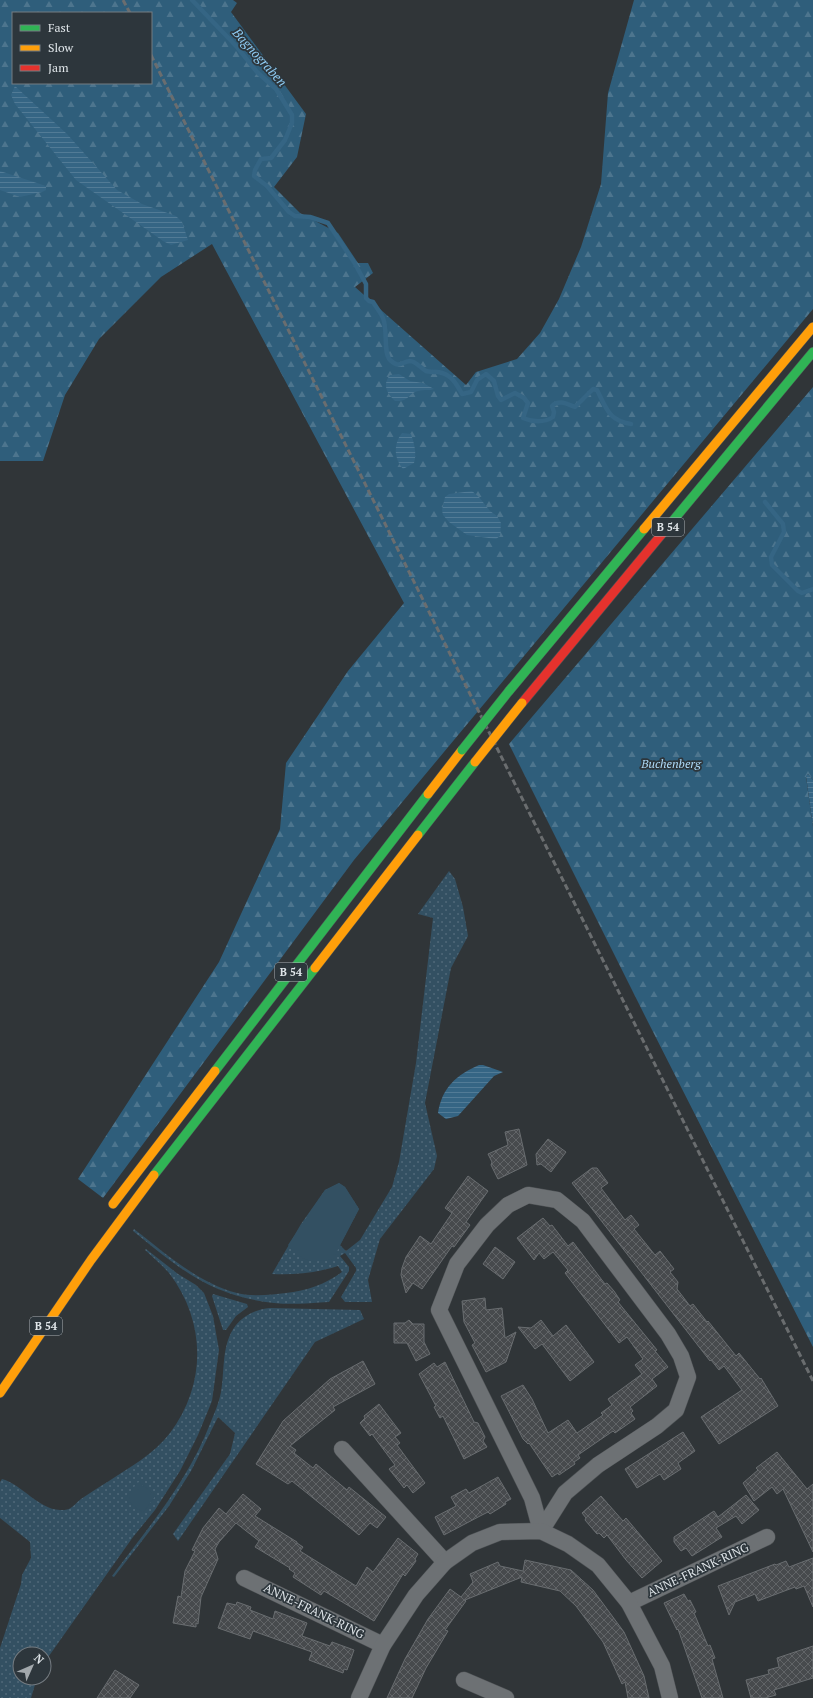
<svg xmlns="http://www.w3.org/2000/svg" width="813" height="1698" font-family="'PT Serif',serif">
	<defs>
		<pattern id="grass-dots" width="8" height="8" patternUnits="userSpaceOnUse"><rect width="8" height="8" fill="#335062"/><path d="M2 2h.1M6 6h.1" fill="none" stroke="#506979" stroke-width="1.8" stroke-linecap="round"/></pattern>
		<pattern id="forest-firs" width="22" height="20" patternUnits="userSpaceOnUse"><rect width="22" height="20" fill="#2f5e7b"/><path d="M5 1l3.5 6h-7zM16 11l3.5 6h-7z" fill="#4d758e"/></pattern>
		<pattern id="water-rules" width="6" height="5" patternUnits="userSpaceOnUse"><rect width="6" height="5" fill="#356584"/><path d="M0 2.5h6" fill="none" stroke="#527b96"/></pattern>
		<pattern id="building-cross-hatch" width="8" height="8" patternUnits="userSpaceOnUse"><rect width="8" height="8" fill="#474a4d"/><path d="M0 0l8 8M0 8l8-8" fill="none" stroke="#616467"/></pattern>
	</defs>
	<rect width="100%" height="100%" fill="#303538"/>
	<g fill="url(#grass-dots)">
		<path d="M 449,871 L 455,879 L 463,907 L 468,936 L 451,968 L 425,1103 L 437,1156 L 434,1169 L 380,1239 L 368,1280 L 372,1302 L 345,1302 L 341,1297 L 356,1271 L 356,1268 L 345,1253 L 340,1256 L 349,1267 L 349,1271 L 329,1302 C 311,1303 292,1305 274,1303 C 211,1296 180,1269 133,1231 L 134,1229 C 165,1253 198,1283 237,1293 C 252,1297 271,1295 286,1293 C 306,1291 326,1284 342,1272 L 338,1266 C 315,1273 296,1275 272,1274 L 301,1224 L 325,1190 L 339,1183 L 345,1187 L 359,1209 L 340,1245 L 346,1251 L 360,1240 L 392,1187 L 399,1162 L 416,1063 L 433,918 L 418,914 Z"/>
		<path d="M 146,1249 L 178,1274 L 196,1285 L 204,1293 L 213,1316 L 219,1350 L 212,1401 L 198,1435 L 180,1471 L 155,1510 L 133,1537 L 44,1663 L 44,1654 L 20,1654 L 20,1678 L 37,1678 L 31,1698 L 0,1698 L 0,1648 L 21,1584 L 22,1575 L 31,1558 L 30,1542 L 0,1518 L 0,1482 L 2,1479 C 23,1485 38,1509 60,1510 C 62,1510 67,1510 69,1509 C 73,1507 77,1502 81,1499 C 90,1493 99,1487 109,1481 C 130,1467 154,1454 170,1433 C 207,1384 206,1321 169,1273 C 162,1265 153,1257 145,1250 Z"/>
		<path d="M 213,1294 L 247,1304 L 248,1307 L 236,1316 L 226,1330 L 223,1330 L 212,1296 Z"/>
		<path d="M 270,1308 L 360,1310 L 364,1319 L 315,1342 L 178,1541 L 173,1534 L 230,1454 L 235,1433 L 218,1417 L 191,1471 L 169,1506 L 114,1577 L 112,1576 C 148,1528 188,1481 210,1424 C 214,1414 219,1403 221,1392 C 225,1371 221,1344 236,1325 C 244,1315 257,1309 270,1308 Z"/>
	</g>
	<g fill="url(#forest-firs)" fill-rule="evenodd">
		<path d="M 0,0 L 233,0 L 237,3 L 231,12 L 306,114 L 297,157 L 274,187 L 300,213 L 338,233 L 358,263 L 368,263 L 373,273 L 355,287 L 466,385 L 476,372 L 517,359 L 540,333 L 559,299 L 581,247 L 601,184 L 608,93 L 634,0 L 813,0 L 813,309 L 354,860 L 103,1198 L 78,1179 L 219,962 L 280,829 L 286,763 L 348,671 L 404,603 L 212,244 L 161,277 L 99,339 L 65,395 L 43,461 L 0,461 ZM 13,13 L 151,13 L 151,83 L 13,83 Z"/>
		<path d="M 813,387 L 813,780 L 808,774 L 806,777 L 813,827 L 813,1347 L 646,1018 L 509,744 Z"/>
	</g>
	<g fill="#335062">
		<path d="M 339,1183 L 345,1187 L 359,1209 L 333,1259 C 308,1263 306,1263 288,1245 L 325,1190 Z"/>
		<path d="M 138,1482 L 156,1495 L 143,1513 L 125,1499 Z"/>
	</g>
	<g fill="url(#water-rules)">
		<path d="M 15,86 L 67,134 L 117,190 L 142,204 L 176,216 L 182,222 L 188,240 L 171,245 L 163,241 L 76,180 L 15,104 L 11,95 Z"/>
		<path d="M 0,171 L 46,186 L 46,190 L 42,192 L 20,197 L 0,190 Z"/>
		<path d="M 399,374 L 410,381 L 423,383 L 434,389 C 429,391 424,389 418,391 C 408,393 410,402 395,401 C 387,393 382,385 390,375 Z"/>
		<path d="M 402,433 L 411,434 C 414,443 417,453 414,463 L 403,469 C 394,459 393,444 402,433 Z"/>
		<path d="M 472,491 L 479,497 L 490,511 L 497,516 L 501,523 L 500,536 L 496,539 L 467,535 L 449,522 L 443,515 L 442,510 L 445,497 L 449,494 Z"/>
		<path d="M 808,774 L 813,780 L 813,827 L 806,776 Z"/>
		<path d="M 479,1065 L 483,1065 L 503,1072 L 494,1076 L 458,1116 L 446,1119 L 438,1113 C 442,1088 456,1075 479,1065 Z"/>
	</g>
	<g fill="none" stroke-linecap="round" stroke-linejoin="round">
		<g stroke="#356584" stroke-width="4.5">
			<path d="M 192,0 L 237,47 L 257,72 L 276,89 L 292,115 L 292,123 L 285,140 L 271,158 L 261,159 L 255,170 L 254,176 L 267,186 L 289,212 L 295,216 L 310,217 L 328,223 L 354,262 L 366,284 L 366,298 L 369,301 L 373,302 C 376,307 381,313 383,318 C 388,330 383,353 390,360 C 400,369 400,362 410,361 C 415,361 421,368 426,371 C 429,372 434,372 438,372 C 451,374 456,383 462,394 L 471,392 L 477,380 L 486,374 L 494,381 L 498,396 L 501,400 L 515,393 L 524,398 L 528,403 L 523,418 C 532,422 544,423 553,417 L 554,412 L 552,406 C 559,399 567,404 575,407 L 593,389 L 597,390 C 607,409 608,420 631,424"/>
			<path d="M 765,502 L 783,524 L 784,532 L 771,557 L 772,565 L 798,591 L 802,593 L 813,589"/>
		</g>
	</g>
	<g fill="url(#building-cross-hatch)" stroke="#696d70">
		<path d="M 519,1129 L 527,1165 L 498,1179 L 491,1165 L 492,1162 L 488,1154 L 508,1145 L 505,1132 Z"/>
		<path d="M 548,1139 L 566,1152 L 551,1172 L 541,1164 L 537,1165 L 536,1154 Z"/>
		<path d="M 592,1168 L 597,1168 L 608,1183 L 601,1188 L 625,1220 L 631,1215 L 639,1225 L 634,1229 L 655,1255 L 660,1251 L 674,1269 L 670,1272 L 678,1282 L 677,1289 L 690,1306 L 693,1304 L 707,1322 L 708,1321 L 736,1356 L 739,1353 L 760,1379 L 761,1378 L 778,1406 L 719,1444 L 701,1417 L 742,1390 L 724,1366 L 719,1370 L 711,1360 L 710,1361 L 572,1183 Z"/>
		<path d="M 468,1176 L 488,1191 L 466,1222 L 470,1225 L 454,1247 L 452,1246 L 422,1289 L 413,1283 L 406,1293 L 401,1275 L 402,1268 L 406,1257 L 420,1236 L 431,1244 L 452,1213 L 445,1208 Z"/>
		<path d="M 543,1218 L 550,1226 L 552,1225 L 568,1246 L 573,1242 L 605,1284 L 607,1283 L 614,1291 L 620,1300 L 618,1302 L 657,1350 L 655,1351 L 668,1367 L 652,1379 L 657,1386 L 630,1407 L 633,1411 L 631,1413 L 635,1419 L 615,1433 L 613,1431 L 578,1455 L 580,1458 L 574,1462 L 575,1464 L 559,1475 L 558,1473 L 552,1477 L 529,1443 L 528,1444 L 523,1439 L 501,1396 L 523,1385 L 532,1399 L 548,1433 L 568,1420 L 577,1433 L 603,1415 L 601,1413 L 612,1405 L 608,1399 L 642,1374 L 635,1365 L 643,1359 L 627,1337 L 619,1343 L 565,1273 L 568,1270 L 553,1252 L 544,1259 L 539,1253 L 534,1260 L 517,1238 Z"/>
		<path d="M 495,1247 L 515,1262 L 503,1279 L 483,1264 Z"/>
		<path d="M 485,1298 L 486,1310 L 502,1308 L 505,1338 L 516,1332 L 506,1362 L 486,1372 L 472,1345 L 475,1343 L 464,1322 L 462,1301 Z"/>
		<path d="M 409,1320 L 413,1324 L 424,1324 L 424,1342 L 430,1354 L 416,1361 L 407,1343 L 394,1343 L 394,1323 L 405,1323 Z"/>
		<path d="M 541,1320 L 553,1336 L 566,1325 L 594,1362 L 570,1381 L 542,1344 L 535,1349 L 518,1327 L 531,1328 Z"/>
		<path d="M 363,1361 L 375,1384 L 333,1407 L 335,1410 L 290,1446 L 296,1450 L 294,1453 L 313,1468 L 316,1464 L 347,1490 L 349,1487 L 386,1517 L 377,1528 L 370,1523 L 359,1535 L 292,1481 L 288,1484 L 256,1464 L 283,1421 L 330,1379 Z"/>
		<path d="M 445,1362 L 474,1422 L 478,1423 L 485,1437 L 483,1441 L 487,1447 L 464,1459 L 443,1416 L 440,1418 L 434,1407 L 436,1406 L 419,1374 L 434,1363 L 437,1367 Z"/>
		<path d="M 379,1404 L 401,1433 L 395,1437 L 400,1443 L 397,1445 L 425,1483 L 413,1493 L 407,1485 L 404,1488 L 389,1469 L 395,1465 L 372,1434 L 370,1436 L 360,1423 L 365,1418 L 364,1416 Z"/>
		<path d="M 683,1432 L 695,1451 L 678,1463 L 681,1469 L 664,1480 L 660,1474 L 637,1488 L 625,1469 Z"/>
		<path d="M 777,1452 L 807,1489 L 813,1484 L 813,1552 L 783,1489 L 777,1494 L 772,1487 L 754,1501 L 743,1483 L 758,1470 L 756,1468 Z"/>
		<path d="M 498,1477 L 511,1499 L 505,1502 L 506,1504 L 490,1514 L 488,1512 L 482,1515 L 444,1535 L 435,1517 L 456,1506 L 451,1497 L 466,1489 L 469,1493 Z"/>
		<path d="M 243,1494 L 261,1509 L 255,1516 L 297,1542 L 297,1543 L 303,1547 L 300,1551 L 356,1586 L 367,1567 L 373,1572 L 398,1538 L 418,1554 L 415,1559 L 416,1561 L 405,1576 L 403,1574 L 374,1621 L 324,1591 L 321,1595 L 293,1577 L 295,1573 L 289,1569 L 290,1568 L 255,1547 L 259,1541 L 236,1523 L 219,1542 L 215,1549 L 218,1559 L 201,1597 L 198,1624 L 196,1623 L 196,1627 L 173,1623 L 178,1596 L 181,1597 L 185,1571 L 195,1551 L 192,1550 L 203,1528 L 219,1508 L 226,1514 Z"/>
		<path d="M 746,1495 L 759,1510 L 742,1524 L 736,1516 L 716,1528 L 722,1537 L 692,1556 L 686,1548 L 681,1551 L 674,1542 L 674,1537 L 714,1511 L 718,1517 Z"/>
		<path d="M 601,1496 L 623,1521 L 626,1518 L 662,1561 L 642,1578 L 626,1560 L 607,1535 L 604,1538 L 599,1533 L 597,1534 L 585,1520 L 586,1518 L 582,1513 Z"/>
		<path d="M 813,1558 L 813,1607 L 804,1586 L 796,1589 L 795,1587 L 758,1601 L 755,1594 L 735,1602 L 729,1615 L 718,1586 L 775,1564 L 776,1565 L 786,1561 L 789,1567 Z"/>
		<path d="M 525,1560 L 571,1570 L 593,1590 L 624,1632 L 644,1676 L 649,1698 L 628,1698 L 625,1682 L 622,1684 L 603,1642 L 576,1606 L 560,1591 L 521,1582 L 522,1577 L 465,1600 L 466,1601 L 445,1630 L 448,1631 L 426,1668 L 412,1698 L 387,1698 L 405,1659 L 428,1619 L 450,1589 L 461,1597 L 473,1582 L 470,1574 L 498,1562 L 500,1566 L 523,1571 Z"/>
		<path d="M 684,1594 L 688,1601 L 690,1600 L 696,1612 L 694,1613 L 708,1646 L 710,1645 L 715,1658 L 712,1659 L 723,1698 L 702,1698 L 678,1629 L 677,1630 L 664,1603 Z"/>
		<path d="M 237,1602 L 251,1607 L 250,1610 L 273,1619 L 275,1611 L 307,1623 L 302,1636 L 330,1646 L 332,1642 L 354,1650 L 347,1670 L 344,1669 L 343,1673 L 309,1660 L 312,1652 L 253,1631 L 250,1639 L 218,1628 L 227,1603 L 236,1605 Z"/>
		<path d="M 813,1646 L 813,1678 L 774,1690 L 776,1695 L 765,1698 L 751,1698 L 746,1680 L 769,1674 L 768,1670 L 779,1667 L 777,1658 Z"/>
		<path d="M 115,1670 L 139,1685 L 130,1698 L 97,1698 Z"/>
	</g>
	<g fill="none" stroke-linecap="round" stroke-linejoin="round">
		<g stroke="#4d5154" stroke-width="17">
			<g id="street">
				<path d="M 528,1195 L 557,1200 L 583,1221 L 668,1334 L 681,1356 L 688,1377 L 676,1410 L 657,1426 L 598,1465 L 565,1493 L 541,1531 L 532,1498 L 439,1310 L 457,1264 L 487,1225 L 508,1205 Z"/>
				<path d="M 342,1449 L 445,1562"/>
				<path d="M 244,1578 L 383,1645"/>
				<path d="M 629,1603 L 767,1537"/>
				<path d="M 464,1680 L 506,1698"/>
				<path d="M 359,1698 L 383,1645 L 416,1595 L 445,1562 L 472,1543 L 500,1532 L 541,1531 L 568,1544 L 598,1565 L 629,1603 L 662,1666 L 670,1698"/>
			</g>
		</g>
		<g stroke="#4d5154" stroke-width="10">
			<g id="fast">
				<path d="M 671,523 L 813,352"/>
				<path d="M 509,691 L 644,529"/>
				<path d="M 418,835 L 475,762"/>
				<path d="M 215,1071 L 428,794"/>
				<path d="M 154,1175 L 315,968"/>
			</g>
		</g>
		<g stroke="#4d5154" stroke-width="10">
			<g id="slow">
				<path d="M 644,529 L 813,327"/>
				<path d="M 428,794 L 462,750"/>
				<path d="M 315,968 L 418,835"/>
				<path d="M 113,1204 L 215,1071"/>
				<path d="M 0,1393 L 91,1260 L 154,1175"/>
			</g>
		</g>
		<g stroke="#4d5154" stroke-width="10">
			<path id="jam" d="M 522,703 L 671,523"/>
		</g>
		<use href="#street" stroke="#6d7174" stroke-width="16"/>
		<use href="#fast" stroke="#30b455" stroke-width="9"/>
		<use href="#slow" stroke="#ff9f0a" stroke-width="9"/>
		<use href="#jam" stroke="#e5322d" stroke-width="9"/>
		<g stroke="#6a6d6f" stroke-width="3" stroke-dasharray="6 3" stroke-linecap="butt">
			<path d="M 123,0 L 130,13"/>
			<path d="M 151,55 L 813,1381"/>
		</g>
		<g stroke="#4d5154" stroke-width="10" stroke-linecap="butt">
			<path id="fast-bridge" d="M 462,750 L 509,691"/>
		</g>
		<g stroke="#4d5154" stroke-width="10" stroke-linecap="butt">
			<path id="slow-bridge" d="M 475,762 L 522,703"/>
		</g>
		<use href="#fast-bridge" stroke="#30b455" stroke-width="9"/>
		<use href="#slow-bridge" stroke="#ff9f0a" stroke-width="9"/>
	</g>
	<g text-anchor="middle" stroke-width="3.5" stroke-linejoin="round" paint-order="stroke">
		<g fill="#2d363c" stroke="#aab1b6" stroke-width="1">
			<rect x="652" y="518" width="32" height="18" rx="3"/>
			<rect x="275" y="963" width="32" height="18" rx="3"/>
			<rect x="30" y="1317" width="32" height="18" rx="3"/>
		</g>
		<g font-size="11" font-weight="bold" fill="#e0e6ea">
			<text x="668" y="531">B 54</text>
			<text x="291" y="976">B 54</text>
			<text x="46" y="1330">B 54</text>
		</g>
		<g font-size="12" font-style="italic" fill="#afddfc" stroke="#2d363c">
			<text x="671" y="768">Buchenberg</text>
		</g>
		<g font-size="12" fill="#e0e6ea" stroke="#2d363c">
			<text transform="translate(698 1570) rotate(-25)" y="4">ANNE-FRANK-RING</text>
			<text transform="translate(314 1611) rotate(26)" y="4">ANNE-FRANK-RING</text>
		</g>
		<g font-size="13" font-style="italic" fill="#8fcdf6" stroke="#2d363c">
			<text transform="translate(260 57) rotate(48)" y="5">Bagnograben</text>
		</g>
	</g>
	<rect x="12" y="12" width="140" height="72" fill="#2d363c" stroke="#757c82"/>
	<rect x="20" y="25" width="20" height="6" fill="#30b455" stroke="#757c82"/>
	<text x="48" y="32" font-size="12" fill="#e0e6ea">Fast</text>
	<rect x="20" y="45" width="20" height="6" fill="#ff9f0a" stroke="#757c82"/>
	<text x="48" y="52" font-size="12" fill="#e0e6ea">Slow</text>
	<rect x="20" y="65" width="20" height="6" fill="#e5322d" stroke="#757c82"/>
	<text x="48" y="72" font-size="12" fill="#e0e6ea">Jam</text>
	<g transform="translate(32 1666) rotate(45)"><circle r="19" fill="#2d363c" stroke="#757c82"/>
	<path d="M0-3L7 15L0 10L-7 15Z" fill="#a2a8ac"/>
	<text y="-6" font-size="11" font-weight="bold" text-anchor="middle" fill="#e0e6ea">N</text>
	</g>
</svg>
